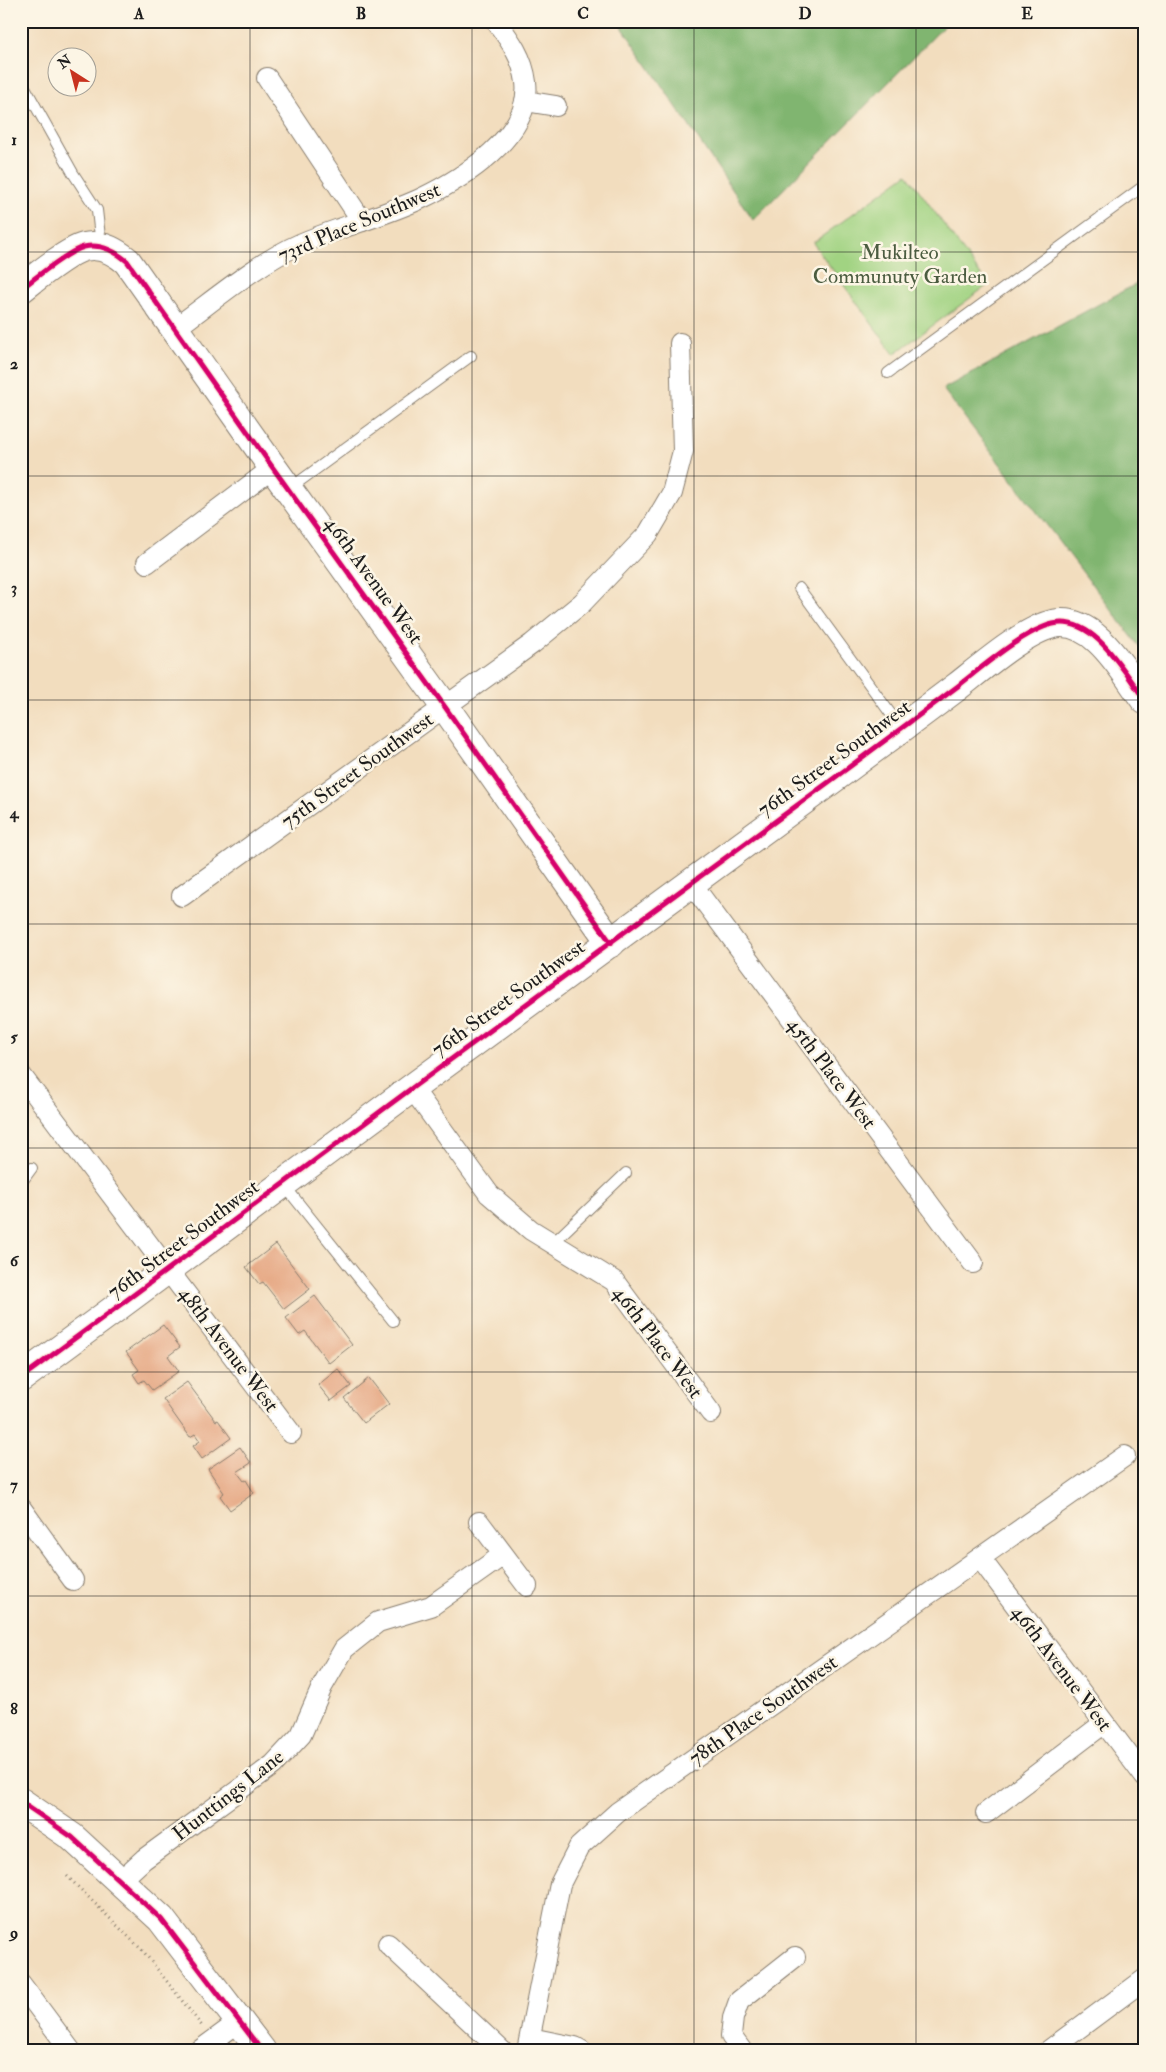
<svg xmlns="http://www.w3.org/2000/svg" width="1166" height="2072" font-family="'IM FELL Double Pica',serif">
	<rect width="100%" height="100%" fill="#fcf5e5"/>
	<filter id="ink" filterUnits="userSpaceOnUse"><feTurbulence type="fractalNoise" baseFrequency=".02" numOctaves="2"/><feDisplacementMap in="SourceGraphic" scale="10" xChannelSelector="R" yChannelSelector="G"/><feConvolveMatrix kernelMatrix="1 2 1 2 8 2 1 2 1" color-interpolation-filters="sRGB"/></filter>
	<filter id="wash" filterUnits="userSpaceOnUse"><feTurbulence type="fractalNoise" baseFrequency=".0096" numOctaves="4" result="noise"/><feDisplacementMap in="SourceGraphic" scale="20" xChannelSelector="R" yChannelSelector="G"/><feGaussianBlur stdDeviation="1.12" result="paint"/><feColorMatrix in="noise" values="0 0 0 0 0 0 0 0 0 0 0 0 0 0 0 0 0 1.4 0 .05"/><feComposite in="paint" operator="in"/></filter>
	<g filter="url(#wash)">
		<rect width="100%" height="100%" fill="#f2ddbe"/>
		<path fill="#a1d382" stroke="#5e784f" d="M 907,174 L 988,285 L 894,354 L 813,243 Z"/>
		<g fill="#80b570" stroke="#4e6846">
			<path d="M 618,21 L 949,21 L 753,220 Z"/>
			<path d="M 1145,279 L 1145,654 L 943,389 Z"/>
		</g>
		<g id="blocks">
			<g fill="#e6a884">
				<path d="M 276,1244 L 310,1289 L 284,1309 L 263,1282 L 259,1284 L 246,1267 Z"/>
				<path d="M 315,1296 L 352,1345 L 329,1363 L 305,1331 L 299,1335 L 286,1318 Z"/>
				<path d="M 163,1325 L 180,1347 L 168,1356 L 179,1371 L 152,1390 L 144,1380 L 139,1383 L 133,1374 L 139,1370 L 126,1352 Z"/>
				<path d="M 338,1369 L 351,1386 L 331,1401 L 318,1385 Z"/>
				<path d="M 369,1378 L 389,1404 L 364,1423 L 344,1398 Z"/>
				<path d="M 187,1382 L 216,1421 L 218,1420 L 231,1438 L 202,1459 L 193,1446 L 200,1441 L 195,1434 L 190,1437 L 163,1399 Z"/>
				<path d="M 240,1447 L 251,1463 L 237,1472 L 244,1481 L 246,1480 L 254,1493 L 230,1510 L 220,1496 L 224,1493 L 208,1469 Z"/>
			</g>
		</g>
	</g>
	<g filter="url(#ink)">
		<use href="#blocks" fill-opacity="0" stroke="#877c6d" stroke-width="1"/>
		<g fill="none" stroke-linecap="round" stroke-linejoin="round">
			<g stroke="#877c6d" stroke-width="12">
				<g id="lane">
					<path d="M 26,89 L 73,173 L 97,210 L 101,246"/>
					<path d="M 888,373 L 1145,185"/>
					<path d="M 289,489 L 471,356"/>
					<path d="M 799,588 L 901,728"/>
					<path d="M 21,1183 L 32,1168"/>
					<path d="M 284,1185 L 393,1321"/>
					<path d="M 553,1243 L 626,1173"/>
				</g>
			</g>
			<g stroke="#877c6d" stroke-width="22">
				<g id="street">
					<path d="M 267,78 L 362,221"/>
					<path d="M 525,101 L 556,106"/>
					<path d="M 174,329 C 213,301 257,263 300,244 C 339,227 381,217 420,199 C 462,179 533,135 526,82 C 523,58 510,40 496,21"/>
					<path d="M 147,563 L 273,468"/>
					<path d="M 691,883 L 973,1263"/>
					<path d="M 182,896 L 532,644 L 582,603 L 648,534 L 672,493 L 683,451 L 680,343"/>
					<path d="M 21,1075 L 291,1433"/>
					<path d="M 412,1088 L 489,1194 L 531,1230 L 614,1281 L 711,1413"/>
					<path d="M 21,1508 L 73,1580"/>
					<path d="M 479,1522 L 527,1586"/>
					<path d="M 980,1558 L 1145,1777"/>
					<path d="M 986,1813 L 1103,1724"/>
					<path d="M 120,1881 L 144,1859 L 273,1765 L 301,1735 L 322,1687 L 344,1649 L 378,1622 L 431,1606 L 503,1555"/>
					<path d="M 388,1944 L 502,2051"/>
					<path d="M 21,1984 L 71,2051"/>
					<path d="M 530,2038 L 575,2047 L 582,2051"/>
					<path d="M 199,2051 L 240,2021"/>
					<path d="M 527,2051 L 560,1884 L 579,1847 L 618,1812 L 1125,1456"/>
					<path d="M 742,2051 L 731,2036 L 733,2018 L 739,2001 L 795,1957"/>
					<path d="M 1048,2051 L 1145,1979"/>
				</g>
			</g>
			<g stroke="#877c6d" stroke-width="30">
				<g id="secondary">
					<path d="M 21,289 C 35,278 68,251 84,247 C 100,243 115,251 127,261 L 273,468 L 445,707 L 611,943"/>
					<path d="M 21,1378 C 152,1282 282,1184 412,1088 C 549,987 686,887 822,787 C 868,753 913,720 958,686 C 981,668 1025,630 1053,624 C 1094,615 1124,672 1145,700"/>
				</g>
			</g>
			<g stroke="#877c6d" stroke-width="30">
				<path id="primary" d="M 21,1802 L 72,1837 L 161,1919 L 262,2051"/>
			</g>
			<path stroke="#877c6d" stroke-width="3" stroke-dasharray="1 4" stroke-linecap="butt" d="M 67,1876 L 143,1951 L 202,2026"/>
			<use href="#lane" stroke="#fff" stroke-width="10"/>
			<use href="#street" stroke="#fff" stroke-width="20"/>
			<use href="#secondary" stroke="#fff" stroke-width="28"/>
			<use href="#primary" stroke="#fff" stroke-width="28"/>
			<g stroke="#fcf5e5" stroke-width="8">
				<g id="cycleway">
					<path d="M 21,289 C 35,278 68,251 84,247 C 100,243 115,251 127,261 L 273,468 L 445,707 L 611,943"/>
					<path d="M 21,1378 C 152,1282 282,1184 412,1088 C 549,987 686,887 822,787 C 868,753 913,720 958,686 C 981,668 1025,630 1053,624 C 1094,615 1124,672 1145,700"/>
					<path d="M 21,1802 L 72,1837 L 161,1919 L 262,2051"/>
				</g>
			</g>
			<use href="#cycleway" stroke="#d6006c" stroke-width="5"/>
		</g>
	</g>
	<path fill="none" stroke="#1c1c1c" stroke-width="1" stroke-opacity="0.55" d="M 250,21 L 250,2051M 472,21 L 472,2051M 694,21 L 694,2051M 916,21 L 916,2051M 21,252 L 1145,252M 21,476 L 1145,476M 21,700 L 1145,700M 21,924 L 1145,924M 21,1148 L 1145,1148M 21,1372 L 1145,1372M 21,1596 L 1145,1596M 21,1820 L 1145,1820"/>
	<g text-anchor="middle" stroke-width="5" stroke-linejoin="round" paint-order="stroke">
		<g font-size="21" fill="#1c1c1c" stroke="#fcf5e5">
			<text transform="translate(359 222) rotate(-23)" y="7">73rd Place Southwest</text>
			<text transform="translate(374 580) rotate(54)" y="7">46th Avenue West</text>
			<text transform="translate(834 758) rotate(-36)" y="7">76th Street Southwest</text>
			<text transform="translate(357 770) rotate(-36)" y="7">75th Street Southwest</text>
			<text transform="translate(508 998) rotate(-36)" y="7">76th Street Southwest</text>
			<text transform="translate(832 1073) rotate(53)" y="7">45th Place West</text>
			<text transform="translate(183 1239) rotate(-37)" y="7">76th Street Southwest</text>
			<text transform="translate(658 1342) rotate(53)" y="7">46th Place West</text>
			<text transform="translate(229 1349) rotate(53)" y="7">48th Avenue West</text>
			<text transform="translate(1062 1668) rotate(53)" y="7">46th Avenue West</text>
			<text transform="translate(763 1710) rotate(-35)" y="7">78th Place Southwest</text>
			<text transform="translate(228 1795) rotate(-38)" y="7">Hunttings Lane</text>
		</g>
		<g font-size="21" fill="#4b5c40" stroke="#fcf5e5">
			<text x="900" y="259">Mukilteo<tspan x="900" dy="24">Communuty Garden</tspan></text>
		</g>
	</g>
	<rect width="1166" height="2072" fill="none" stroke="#fcf5e5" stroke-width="55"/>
	<g transform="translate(72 72) rotate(324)"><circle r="24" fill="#fcf5e5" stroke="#a29e95"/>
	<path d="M0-4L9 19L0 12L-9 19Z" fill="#c8321e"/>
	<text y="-8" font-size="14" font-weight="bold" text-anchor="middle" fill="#1c1c1c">N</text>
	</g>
	<rect x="28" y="28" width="1110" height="2016" fill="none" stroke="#1c1c1c" stroke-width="2"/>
	<g font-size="16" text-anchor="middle" font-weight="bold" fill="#1c1c1c">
		<text x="139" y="19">A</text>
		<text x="361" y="19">B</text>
		<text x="583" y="19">C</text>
		<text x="805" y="19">D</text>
		<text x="1027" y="19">E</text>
		<text x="14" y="145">1</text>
		<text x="14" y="369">2</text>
		<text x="14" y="593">3</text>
		<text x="14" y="818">4</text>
		<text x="14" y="1042">5</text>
		<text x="14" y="1266">6</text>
		<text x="14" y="1490">7</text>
		<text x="14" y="1714">8</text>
		<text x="14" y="1938">9</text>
	</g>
</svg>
